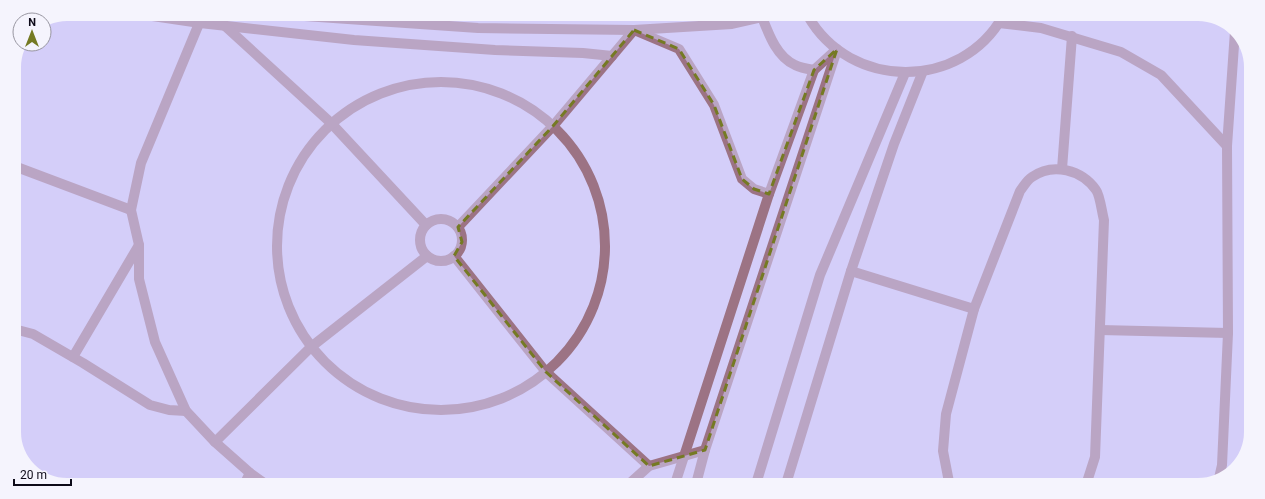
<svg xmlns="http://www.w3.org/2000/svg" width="1265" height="499" font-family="Roboto,sans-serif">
	<rect width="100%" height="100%" fill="#d4cef9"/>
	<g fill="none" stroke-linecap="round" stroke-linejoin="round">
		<g stroke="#9c7384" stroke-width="10">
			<path d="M 139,14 L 200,23 L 354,40 L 495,50 L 583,53 L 612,56"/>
			<path d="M 203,14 L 141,163 L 131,210 L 139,245 L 139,279 L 155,342 L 186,411 L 215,442 L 250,473 L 264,483"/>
			<path d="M 212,14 L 331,123 L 426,225"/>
			<path d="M 290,15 L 478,28 L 634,30 L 732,24 L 767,16"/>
			<path d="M 808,16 C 850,90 961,91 1003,16"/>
			<path d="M 762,17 C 769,35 777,57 795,65 C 801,68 808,69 814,70"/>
			<path d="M 999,23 L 1041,28 L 1121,52 L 1161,75 L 1227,146 L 1228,333 L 1222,465 L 1219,478"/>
			<circle cx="441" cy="246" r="164"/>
			<path d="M 1227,146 L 1235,31"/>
			<path d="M 14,166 L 131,210"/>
			<path d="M 1062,169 L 1072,36"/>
			<circle cx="441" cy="240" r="21"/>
			<path d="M 458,227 L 553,126 L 634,30 L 679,49 L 714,105 L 742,179 L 754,189 L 769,194"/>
			<path d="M 454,256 L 546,372 L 649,466"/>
			<path d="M 851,271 L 974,309"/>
			<path d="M 14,329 L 33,334 L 83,363 L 150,405 L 169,410 L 186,411"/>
			<path d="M 1100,330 L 1228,333"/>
			<path d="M 73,357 L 139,245"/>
			<path d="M 215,442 L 311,347 L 427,256"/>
			<path d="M 245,483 L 250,473"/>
			<path d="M 629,484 L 649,466 L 705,450"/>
			<path d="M 675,484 L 769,194 L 814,70 L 837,49"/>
			<path d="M 696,484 L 705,450 L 837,50"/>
			<path d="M 756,484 L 820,275 L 905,73"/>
			<path d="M 786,484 L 851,271 L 894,144 L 923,71"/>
			<path d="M 950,484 L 949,482 L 943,451 L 946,414 L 974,309 L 1020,191 C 1024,186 1027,180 1032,177 C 1053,162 1082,170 1096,190 C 1100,195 1102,213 1104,220 L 1095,457 L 1086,485"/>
		</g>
	</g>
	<path d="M0 0H1265V499H0ZM 634,30 L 679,49 L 714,105 L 742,179 L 754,189 L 769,194 L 814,70 L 837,49 L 705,450 L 649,466 L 546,372 L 454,256 L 462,242 L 458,227 L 553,126 Z" fill="#d4cef9" fill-opacity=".55" fill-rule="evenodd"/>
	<path fill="none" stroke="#757a23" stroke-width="3" stroke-dasharray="8 5" stroke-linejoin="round" d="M 634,30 L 679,49 L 714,105 L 742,179 L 754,189 L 769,194 L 814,70 L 837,49 L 705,450 L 649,466 L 546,372 L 454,256 L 462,242 L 458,227 L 553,126 Z"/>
	<path d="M0 0H1265V499H0ZM67 21H1198A46 46 0 0 1 1244 67V432A46 46 0 0 1 1198 478H67A46 46 0 0 1 21 432V67A46 46 0 0 1 67 21Z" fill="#f5f4fd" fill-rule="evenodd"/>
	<g transform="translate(32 32)"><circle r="19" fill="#f5f4fd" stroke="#9896a1"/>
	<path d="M0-3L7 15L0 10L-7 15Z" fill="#757a23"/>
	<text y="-6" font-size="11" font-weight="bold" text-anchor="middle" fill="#0d0a18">N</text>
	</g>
	<path d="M14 479v6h57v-6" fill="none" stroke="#0d0a18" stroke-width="2"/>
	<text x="20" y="479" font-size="12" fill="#0d0a18" stroke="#f5f4fd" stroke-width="3" paint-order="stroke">20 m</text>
</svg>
